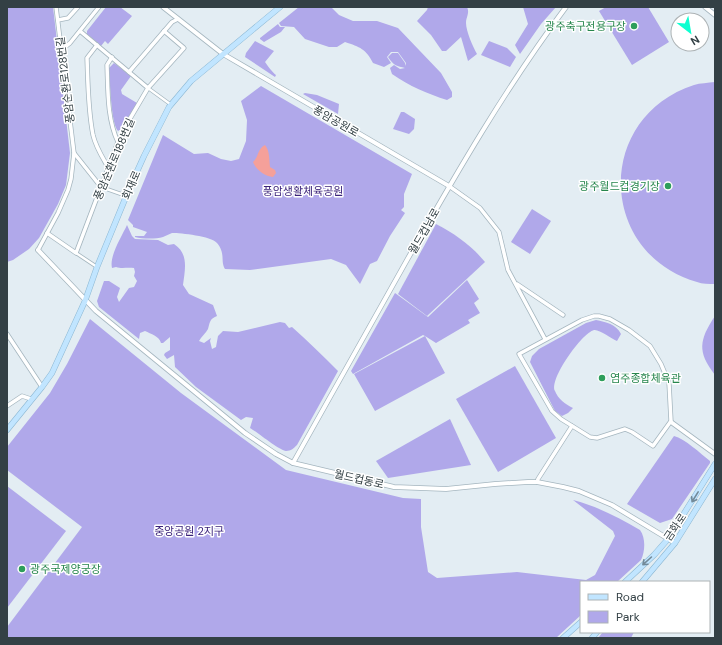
<svg xmlns="http://www.w3.org/2000/svg" width="722" height="645" font-family="'DM Sans','Noto Sans KR',sans-serif">
	<rect width="100%" height="100%" fill="#e3edf3"/>
	<g fill="#b0a8ea">
		<path d="M 7,7 L 53,7 L 70,153 L 66,185 L 58,204 L 39,238 L 29,249 L 13,260 L 7,262 Z"/>
		<path d="M 106,7 L 120,7 L 132,16 L 108,44 L 105,41 L 101,46 L 87,34 L 87,31 Z"/>
		<path d="M 299,7 L 331,7 L 339,15 L 353,21 L 377,21 L 398,28 L 441,73 L 452,92 L 452,97 L 447,100 C 428,94 409,86 392,74 L 390,68 L 394,65 L 400,69 L 405,68 C 397,66 394,66 388,57 L 392,53 L 398,53 L 405,63 L 405,66 L 406,63 L 398,52 L 391,52 L 387,57 L 391,63 L 384,67 L 373,63 C 366,49 360,47 345,42 L 337,47 L 329,47 L 305,39 L 294,27 L 281,26 L 279,23 Z"/>
		<path d="M 428,7 L 467,7 C 470,13 466,17 466,23 C 466,31 473,47 477,54 L 468,61 L 461,37 L 446,51 L 442,51 L 431,35 L 417,21 L 427,10 Z"/>
		<path d="M 523,7 L 556,7 L 541,24 L 520,54 L 515,45 L 528,24 Z"/>
		<path d="M 606,7 L 648,7 L 669,42 L 632,65 L 599,11 Z"/>
		<path d="M 278,24 L 280,27 L 285,27 L 281,32 L 264,42 L 260,39 L 260,38 Z"/>
		<path d="M 255,41 L 274,51 L 265,62 C 267,65 273,73 276,75 L 275,77 L 245,57 L 246,53 Z"/>
		<path d="M 489,41 L 507,48 L 516,57 L 510,67 L 481,55 Z"/>
		<path d="M 114,63 L 131,76 L 121,90 L 122,94 L 137,103 L 123,128 L 118,131 C 111,124 110,81 109,68 Z"/>
		<path d="M 715,82 L 715,284 C 709,284 702,284 697,282 C 597,253 595,117 694,85 C 700,83 708,83 715,82 Z"/>
		<path d="M 261,86 L 412,174 L 404,194 L 404,207 L 401,210 L 405,213 L 390,236 L 377,261 L 370,264 L 360,284 L 346,265 L 331,259 L 250,270 L 225,269 C 220,261 226,254 217,243 C 211,236 181,233 172,233 C 169,234 166,236 163,237 C 156,239 143,239 135,237 L 135,236 L 144,236 L 147,232 L 133,227 L 133,225 L 128,220 L 163,135 L 194,154 L 208,153 L 221,159 L 231,161 L 239,159 L 246,141 L 247,120 L 241,101 Z"/>
		<path d="M 305,93 L 317,95 L 339,104 L 338,114 L 303,94 Z"/>
		<path d="M 401,112 L 404,112 L 415,119 L 414,129 L 409,134 L 393,129 Z"/>
		<path d="M 532,209 L 551,221 L 530,254 L 511,242 Z"/>
		<path d="M 436,224 C 455,234 471,245 485,262 L 427,316 L 398,294 Z"/>
		<path d="M 127,225 L 132,236 L 135,239 L 158,240 L 168,245 L 174,244 C 189,254 185,269 183,285 L 189,294 L 213,305 L 217,316 C 209,319 210,323 208,329 C 206,333 201,337 199,341 L 204,343 L 211,338 L 210,341 L 212,349 L 216,347 L 218,336 L 223,331 L 238,332 L 280,322 L 285,323 L 289,328 L 292,327 C 308,341 323,356 338,371 L 297,445 C 294,448 291,451 286,451 C 280,451 257,432 250,428 L 253,418 L 246,417 L 241,420 L 196,387 L 175,367 L 174,355 L 167,359 L 164,355 L 165,353 L 170,350 L 170,337 L 163,343 L 161,343 C 159,336 151,334 145,331 L 140,333 L 139,339 L 99,307 L 97,301 L 104,281 L 109,281 L 120,288 L 117,297 L 119,302 L 129,288 L 134,287 L 137,281 L 134,276 L 135,272 L 134,268 C 127,267 122,269 116,267 L 112,268 C 109,256 122,236 127,225 Z"/>
		<path d="M 467,280 L 479,299 L 474,303 L 480,313 L 468,320 L 470,323 L 436,343 L 425,336 L 445,373 L 375,411 L 354,374 L 425,336 L 423,335 L 353,374 L 351,371 L 395,293 L 428,317 Z"/>
		<path d="M 715,316 L 715,375 C 697,352 699,340 715,316 Z"/>
		<path d="M 90,319 L 181,393 L 286,470 L 403,498 L 421,499 L 421,527 L 428,572 L 437,578 L 517,572 L 586,580 L 595,575 L 615,536 L 613,531 L 573,500 C 597,506 619,518 640,530 C 646,538 645,552 641,560 L 617,582 L 581,582 L 581,615 L 556,638 L 9,638 L 7,637 L 7,627 L 82,527 L 7,470 L 7,447 L 50,393 L 67,364 Z"/>
		<path d="M 596,320 C 606,322 616,324 621,334 L 617,341 C 612,339 599,329 594,330 C 582,333 549,379 555,391 C 558,399 565,404 573,408 L 568,413 L 562,416 L 555,411 L 530,362 L 532,356 L 539,349 L 586,323 Z"/>
		<path d="M 515,366 L 556,438 L 498,472 L 456,399 Z"/>
		<path d="M 450,419 L 471,465 L 388,478 L 376,461 Z"/>
		<path d="M 674,436 C 685,439 700,453 710,461 L 710,463 L 672,519 L 660,523 L 627,504 Z"/>
		<path d="M 7,486 L 66,531 L 7,608 Z"/>
		<path d="M 603,632 L 634,632 L 631,638 L 598,638 Z"/>
	</g>
	<path fill="#f5a09a" d="M 265,145 C 270,151 269,160 270,167 L 275,170 L 276,173 L 273,177 C 265,176 256,170 253,162 C 259,157 257,149 265,145 Z"/>
	<g fill="none" stroke-linecap="round" stroke-linejoin="round">
		<g stroke="#a5b6bf" stroke-width="4">
			<g id="pedestrian">
				<path d="M 148,88 L 170,104"/>
				<path d="M 101,187 L 121,194"/>
				<path d="M 76,253 L 97,267"/>
			</g>
		</g>
		<g stroke="#a5b6bf" stroke-width="5">
			<g id="minor">
				<path d="M 58,20 L 68,18 L 78,7"/>
				<path d="M 80,31 L 148,88"/>
				<path d="M 97,45 L 87,58 C 88,84 88,110 93,135 C 96,148 103,158 109,169"/>
				<path d="M 61,50 L 70,43 L 99,7"/>
				<path d="M 112,57 L 107,65 C 108,90 107,119 118,142"/>
				<path d="M 129,72 L 172,22 L 178,19"/>
				<path d="M 74,153 L 101,187"/>
				<path d="M 449,186 L 480,208 L 499,232 L 508,270 L 545,339"/>
				<path d="M 47,233 L 76,253 L 118,142 L 128,122 L 148,88 L 184,48 L 164,31"/>
				<path d="M 38,250 L 58,213 L 68,190 L 71,179 L 74,153 L 56,7"/>
				<path d="M 517,284 L 563,315"/>
				<path d="M 594,316 L 599,316 L 610,319 L 629,330 L 650,346 L 661,364 L 669,383 L 671,421 L 653,446 L 632,432 L 625,429 L 597,438 L 590,437 L 561,419 L 552,411 L 519,354 L 582,320 Z"/>
				<path d="M 7,334 L 42,387"/>
				<path d="M 7,406 L 22,396 L 31,399"/>
				<path d="M 537,482 L 538,479 L 572,426"/>
			</g>
		</g>
		<g stroke="#a5b6bf" stroke-width="5.5">
			<g id="tertiary">
				<path d="M 163,7 L 223,54 L 449,186"/>
				<path d="M 705,7 L 715,15"/>
				<path d="M 38,250 L 96,311 L 245,433 L 276,454 L 293,463 L 394,487 L 446,489 L 495,484 L 528,482 L 537,482 L 563,487 L 579,491 L 612,505 L 675,543"/>
				<path d="M 671,422 L 715,454"/>
				<path d="M 293,463 C 331,395 369,328 407,260 C 456,174 506,87 566,7"/>
			</g>
		</g>
		<g stroke="#8db8d3" stroke-width="6">
			<g id="secondary">
				<path d="M 7,430 L 42,387 L 52,373 L 85,301 L 97,267 L 130,187 L 144,156 L 169,107 L 191,81 L 280,7"/>
				<path d="M 625,582 L 654,555 L 668,539 L 715,464"/>
				<path d="M 642,582 L 675,543 L 715,479"/>
				<path d="M 563,638 L 581,622"/>
				<path d="M 592,638 L 597,632"/>
			</g>
		</g>
		<use href="#pedestrian" stroke="#fff" stroke-width="2.5"/>
		<use href="#minor" stroke="#fff" stroke-width="3.5"/>
		<use href="#tertiary" stroke="#fff" stroke-width="4"/>
		<use href="#secondary" stroke="#c1e5ff" stroke-width="5"/>
	</g>
	<defs><path id="oneway-shaft" d="M-6 0H5M1.5-3L5.5 0L1.5 3" fill="none" stroke-width="1.6" stroke-linecap="round" stroke-linejoin="round"/></defs>
	<g stroke="#738a99">
		<use href="#oneway-shaft" transform="translate(695 497) rotate(122)"/>
		<use href="#oneway-shaft" transform="translate(647 561) rotate(138)"/>
	</g>
	<g fill="#2e9e5b" stroke="#fff" stroke-width="1.5">
		<circle cx="634" cy="26" r="4"/>
		<circle cx="668" cy="186" r="4"/>
		<circle cx="602" cy="378" r="4"/>
		<circle cx="22" cy="569" r="4"/>
	</g>
	<g text-anchor="middle" stroke-width="3" stroke-linejoin="round" paint-order="stroke">
		<g font-size="11" fill="#27864d" stroke="#fff" text-anchor="end">
			<text x="626" y="30">광주축구전용구장</text>
			<text x="660" y="190">광주월드컵경기장</text>
			<text x="610" y="382" text-anchor="start">염주종합체육관</text>
			<text x="30" y="573" text-anchor="start">광주국제양궁장</text>
		</g>
		<g font-size="11" fill="#334045" stroke="#fff">
			<text transform="translate(65 80) rotate(-97)" y="4">풍암순환로128번길</text>
			<text transform="translate(336 121) rotate(30)" y="4">풍암공원로</text>
			<text transform="translate(114 159) rotate(-67)" y="4">풍암순환로188번길</text>
			<text transform="translate(131 185) rotate(-67)" y="4">회재로</text>
			<text transform="translate(424 231) rotate(-60)" y="4">월드컵남로</text>
			<text transform="translate(359 479) rotate(13)" y="4">월드컵동로</text>
			<text transform="translate(675 527) rotate(-56)" y="4">금화로</text>
		</g>
		<g font-size="11" fill="#3b237a" stroke="#fff">
			<text x="303" y="195">풍암생활체육공원</text>
			<text x="189" y="535">중앙공원 2지구</text>
		</g>
	</g>
	<rect width="722" height="645" fill="none" stroke="#334045" stroke-width="16"/>
	<rect x="580" y="581" width="130" height="52" fill="#ffffff" stroke="#adb3b5"/>
	<rect x="588" y="594" width="20" height="6" fill="#c1e5ff" stroke="#adb3b5"/>
	<text x="616" y="601" font-size="12" fill="#334045">Road</text>
	<rect x="588" y="611" width="20" height="12" fill="#b0a8ea" stroke="#adb3b5"/>
	<text x="616" y="621" font-size="12" fill="#334045">Park</text>
	<g transform="translate(690 32) rotate(149)"><circle r="19" fill="#ffffff" stroke="#adb3b5"/>
	<path d="M0-3L7 15L0 10L-7 15Z" fill="#0effd1"/>
	<text y="-6" font-size="11" font-weight="bold" text-anchor="middle" fill="#334045">N</text>
	</g>
</svg>
